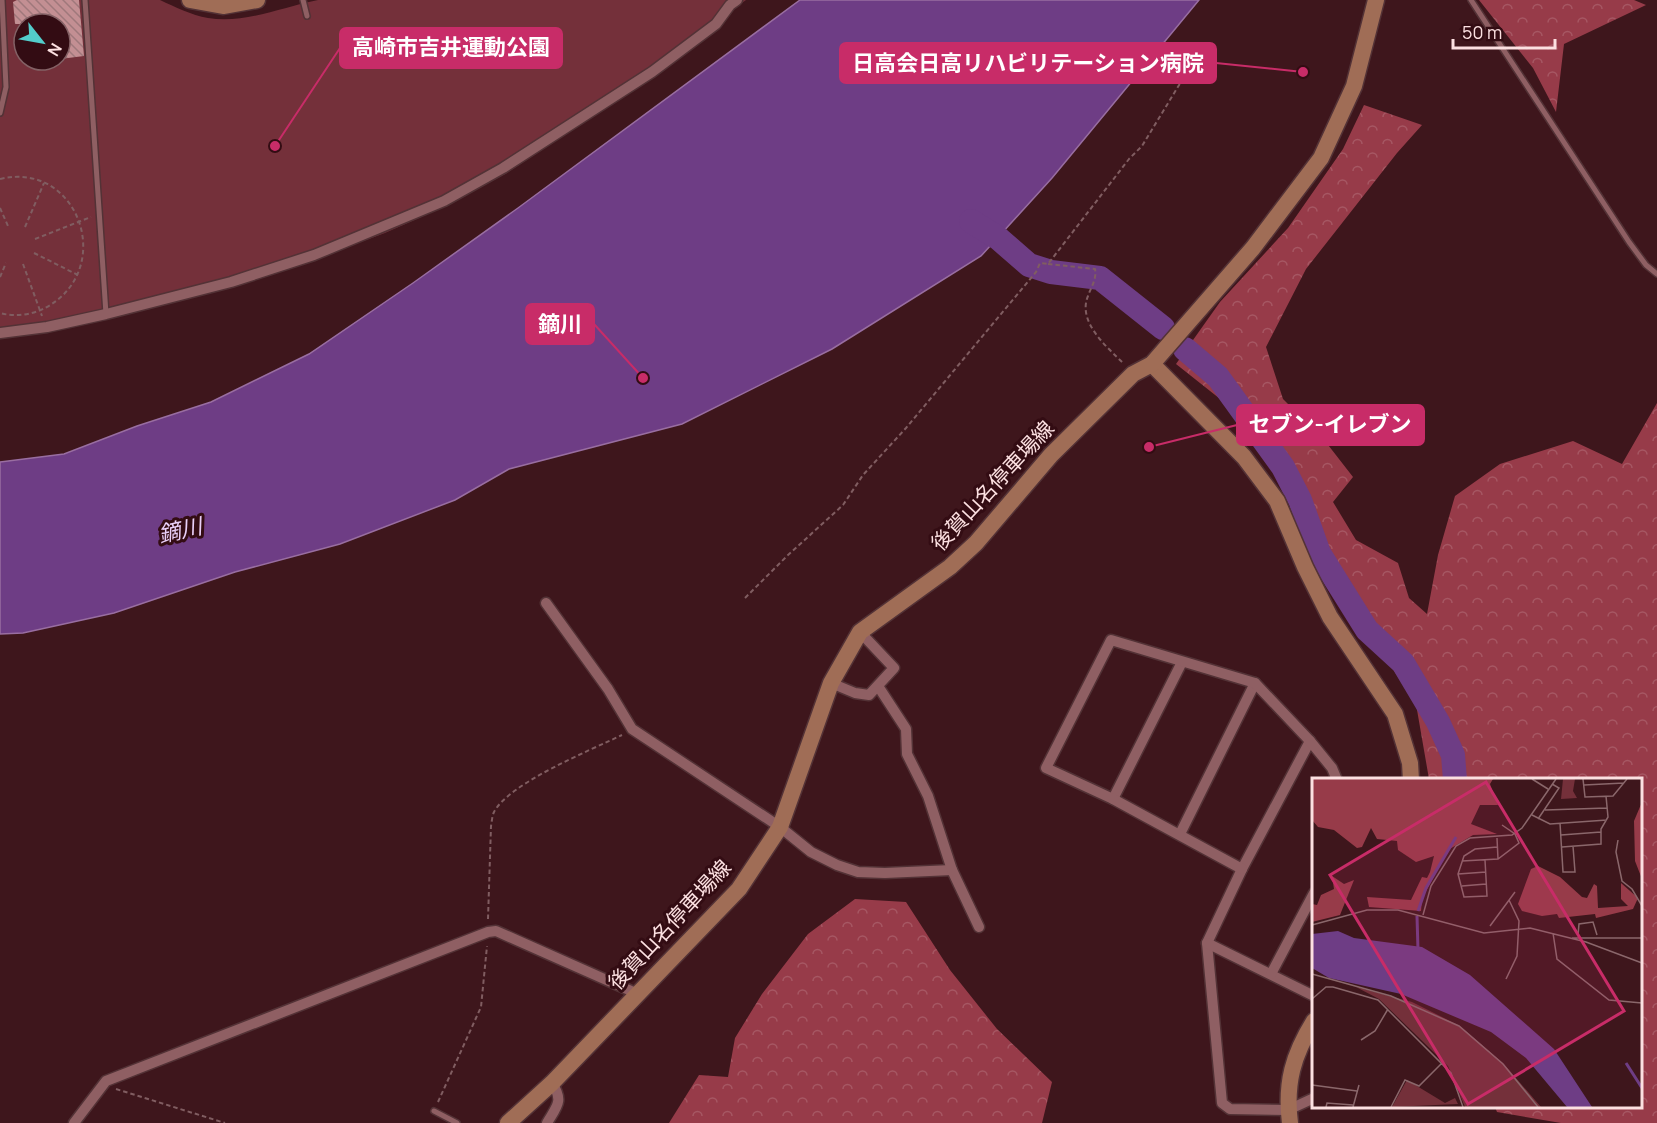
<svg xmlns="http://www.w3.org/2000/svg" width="1657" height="1123" font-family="Manrope,'Noto Sans JP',sans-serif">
	<defs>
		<pattern id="forest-crowns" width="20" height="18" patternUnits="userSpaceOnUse" patternTransform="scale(1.5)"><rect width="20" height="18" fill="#973b49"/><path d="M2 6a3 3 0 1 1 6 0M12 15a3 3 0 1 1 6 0" fill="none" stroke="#a65763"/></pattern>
		<pattern id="building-back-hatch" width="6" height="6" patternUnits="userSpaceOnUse" patternTransform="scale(1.5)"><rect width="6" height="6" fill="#c38f93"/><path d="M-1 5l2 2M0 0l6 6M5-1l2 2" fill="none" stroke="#9f787b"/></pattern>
	</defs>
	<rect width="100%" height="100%" fill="#3e161c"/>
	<g fill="url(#forest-crowns)">
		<path d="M 1479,0 L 1634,0 L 1646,5 L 1564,44 L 1556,112 L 1533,68 Z"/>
		<path d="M 1364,105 L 1422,125 L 1397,153 L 1306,269 L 1266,347 L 1283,399 L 1325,441 L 1353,477 L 1333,502 L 1356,540 L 1398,563 L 1409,598 L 1427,614 L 1438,555 L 1455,496 L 1500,464 L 1573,441 L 1622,464 L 1657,403 L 1657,1123 L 1561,1123 L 1497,1112 L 1495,1107 L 1640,1106 L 1640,780 L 1429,779 L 1416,704 L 1379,648 L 1350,581 L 1234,410 L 1176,364 L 1220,302 L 1288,228 L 1343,149 Z"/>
		<path d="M 855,899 L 906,902 L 950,970 L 997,1029 L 1052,1082 L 1042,1123 L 669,1123 L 699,1075 L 728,1077 L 735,1038 L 762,994 L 808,934 Z"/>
	</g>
	<path fill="#74303a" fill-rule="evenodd" d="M 0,0 L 160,0 C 175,7 191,15 208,18 C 245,24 282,7 318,0 L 746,0 L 735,8 L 719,29 L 654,76 L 507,173 L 446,206 L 385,233 L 315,259 L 0,338 ZM 24,24 L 60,24 L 60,60 L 24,60 Z"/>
	<path fill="#6e3d85" stroke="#996ea1" stroke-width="1.5" d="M 800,0 L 1199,0 L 1052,178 L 981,256 L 832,349 L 682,424 L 509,469 L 455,500 L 340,544 L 235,572 L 114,613 L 23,633 L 0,634 L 0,462 L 64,454 L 137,426 L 211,402 L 309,354 L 413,283 L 518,208 Z"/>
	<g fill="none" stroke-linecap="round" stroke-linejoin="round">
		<g stroke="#6e3d85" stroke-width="24">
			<path d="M 971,221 L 998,238 L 1029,265 L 1051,272 L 1100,278 L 1163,328"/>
			<path d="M 1185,349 L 1218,377 L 1283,467 L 1300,500 L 1319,553 L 1367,630 L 1403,663 L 1438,722 L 1453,755 L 1455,780"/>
		</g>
	</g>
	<path fill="url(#building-back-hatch)" d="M 17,0 L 79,0 L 84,56 L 60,59 L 60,24 L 15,24 L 13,2 Z"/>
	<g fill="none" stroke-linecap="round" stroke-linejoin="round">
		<g stroke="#533236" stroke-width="8">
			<g id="lane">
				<path d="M 85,0 L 106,314"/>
				<path d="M 303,0 L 307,16"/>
				<path d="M 1471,0 L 1629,242 L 1646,265 L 1657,274"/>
				<path d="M 0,113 L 6,87 L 2,0"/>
				<path d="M 434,1111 L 457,1123"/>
			</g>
		</g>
		<g stroke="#533236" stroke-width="13">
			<g id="street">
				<path d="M 0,333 L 47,327 L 106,314 L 231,282 L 314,255 L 444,201 L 503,168 L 652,72 L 716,24 L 730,5 L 737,0"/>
				<path d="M 546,603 L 608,689 L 632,729 L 780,827 L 811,852 L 837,865 L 858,872 L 885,873 L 952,870"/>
				<path d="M 831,683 L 855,693 L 869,695 L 894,668 L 860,632"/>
				<path d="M 878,686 L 906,729 L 907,754 L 928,796 L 952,870 L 979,927"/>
				<path d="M 1310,741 L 1242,869 L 1207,943 L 1222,1103 L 1230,1109 L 1288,1110 L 1314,1098"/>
				<path d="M 1113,799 L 1182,662"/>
				<path d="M 1180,834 L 1255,683"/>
				<path d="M 1242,869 L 1113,799 L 1046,768 L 1111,640 L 1255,683 L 1310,741 L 1332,768 L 1337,780"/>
				<path d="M 1207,943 L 1314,996"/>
				<path d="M 1271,974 L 1314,893"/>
				<path d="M 74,1123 L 106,1081 L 488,932 L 496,931 L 638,994"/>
				<path d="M 547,1123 C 557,1106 564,1101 552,1083"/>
			</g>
		</g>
		<g stroke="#533236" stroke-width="19">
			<g id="secondary">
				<path d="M 190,0 L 223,6 L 257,0"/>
				<path d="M 1152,364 L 1244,457 L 1277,501 L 1305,567 L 1330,617 L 1395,714 L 1410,763 L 1411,780"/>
				<path d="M 508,1123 L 552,1083 L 739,889 L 780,827 L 831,683 L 860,632 L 950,567 L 976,543 L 1051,455 L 1133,374 L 1152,364 L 1253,248 L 1321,158 L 1354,86 L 1376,0"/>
				<path d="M 1290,1123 C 1285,1083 1293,1055 1314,1021"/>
			</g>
		</g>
		<g stroke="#805d61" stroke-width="2" stroke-dasharray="4.5 3" stroke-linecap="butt">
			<path d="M 0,179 C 79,160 117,270 45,308 C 32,315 14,317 0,313"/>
			<path d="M 0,208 L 8,226"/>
			<path d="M 25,227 L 44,183"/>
			<path d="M 35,239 L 91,217"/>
			<path d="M 34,253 L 78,275"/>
			<path d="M 23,264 L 42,316"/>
			<path d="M 1048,264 L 1095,269 C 1097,279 1091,287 1088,296 C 1077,322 1107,347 1123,363"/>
			<path d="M 0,277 L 6,263"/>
			<path d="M 745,598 L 787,556 L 843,505 L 863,475 L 906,428 L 1036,272 L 1040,263 L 1048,264 L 1129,159 L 1142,146 L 1190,67"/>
			<path d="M 488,919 L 491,826 C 492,821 492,816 494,812 C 509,783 591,750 622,735"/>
			<path d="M 116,1089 L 225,1123"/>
			<path d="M 438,1102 L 481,1007 L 487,946"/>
		</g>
		<use href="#lane" stroke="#8f5f63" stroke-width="5"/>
		<use href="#street" stroke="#8f5f63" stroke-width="10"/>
		<use href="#secondary" stroke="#a06d56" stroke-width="16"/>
	</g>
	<g text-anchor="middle" stroke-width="6" stroke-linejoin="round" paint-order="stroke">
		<g font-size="21" fill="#fce0e1" stroke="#330c13">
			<text transform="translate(993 486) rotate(-47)" y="7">後賀山名停車場線</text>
			<text transform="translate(670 925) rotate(-47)" y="7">後賀山名停車場線</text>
		</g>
		<g font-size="22" font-style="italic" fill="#e9cff8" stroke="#330c13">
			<text transform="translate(180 530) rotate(-12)" y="8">鏑川</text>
		</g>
	</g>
	<g transform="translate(1312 778)">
		<rect width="330" height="330" fill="#3e161c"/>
		<path d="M 0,1 L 181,1 L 178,6 L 186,27 L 168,27 L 159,46 L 185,56 L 161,57 L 136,72 L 110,121 L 109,133 L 57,129 L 55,119 L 99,122 L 110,99 L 115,100 L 118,94 L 122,78 L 104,84 L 86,72 L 85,63 L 65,61 L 59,50 L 50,69 L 45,70 L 22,52 L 6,49 L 0,42 ZM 330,24 L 330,101 L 323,83 L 322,43 ZM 226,88 L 248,99 L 270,119 L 275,120 L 282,106 L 285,108 L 286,130 L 316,128 L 309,121 L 309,105 L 326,120 L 321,131 L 284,140 L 283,136 L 247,140 L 245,136 L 230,138 L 210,133 L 206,126 L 219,91 ZM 20,98 L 32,106 L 42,102 L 28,137 L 0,144 L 0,126 L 5,127 L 9,117 L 22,111 Z" fill="#973b49"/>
		<path d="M 251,1 L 263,1 L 261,13 L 265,20 L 249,21 ZM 44,209 L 100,224 L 148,248 L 191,285 L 229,329 L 153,329 L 136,288 L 67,221 ZM 95,302 L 133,325 L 143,320 L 146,326 L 80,329 Z" fill="#74303a"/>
		<path d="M 26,153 L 42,160 L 110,169 L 158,197 L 242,271 L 280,329 L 255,329 L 214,280 L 179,254 L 89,216 L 17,200 L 0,190 L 0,156 Z" fill="#6e3d85"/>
		<path fill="none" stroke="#6e3d85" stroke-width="3" d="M 106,133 L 114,110 L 144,59M 105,138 L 106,172M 314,285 L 330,310"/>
		<path fill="none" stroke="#8a676b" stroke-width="1.5" d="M 220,1 L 236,11M 271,1 L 273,19 L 301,18 L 315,1M 272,7 L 312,5M 233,32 L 295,30M 220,37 L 238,46 L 295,42M 226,41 L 247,10 L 240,6M 248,45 L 251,94 L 263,94 L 261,68M 249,57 L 289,54M 185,60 L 186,81M 306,62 L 304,74 L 310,103 L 320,111 L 330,128M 250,69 L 289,66 L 289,51 L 296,39 L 294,18M 173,82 L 175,118 L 152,119 L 146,96 L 152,78 L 163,71 L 185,69M 150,83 L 186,81 L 207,65 L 203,56 L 190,47M 146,96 L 174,94M 150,108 L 174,106M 111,137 L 119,108 L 144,68 L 158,60 L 200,57 L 210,50 L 244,1M 0,147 L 55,132 L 86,132 L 172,155 L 218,150 L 274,164 L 330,185M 178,148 L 203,114M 241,155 L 245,181 L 297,222 L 330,225M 266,157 L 267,146 L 281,144 L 285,157M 260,160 L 330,160M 0,196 L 79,218 L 147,248 L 191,286 L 226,329M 194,201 L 205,178 L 207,143 L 197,122M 0,221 L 14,209 L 21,209 L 66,222 L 139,295 L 151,329M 49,262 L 63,253 L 76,231M 0,307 L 45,313M 14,329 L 15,325 L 41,327M 41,329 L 47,307M 79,329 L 93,302 L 107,308 L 130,285"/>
		<path fill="#c82c68" fill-opacity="0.15" stroke="#c82c68" stroke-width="3" d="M 174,4 L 312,233 L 156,326 L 18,97 Z"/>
		<rect width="330" height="330" fill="none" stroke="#fce0e1" stroke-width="3"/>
	</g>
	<path fill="none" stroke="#c82c68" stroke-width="2" d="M275 146L340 48M1303 72L1216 63M643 378L594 324M1149 447L1237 425"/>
	<g fill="#c82c68" stroke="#330c13" stroke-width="2">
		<circle cx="275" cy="146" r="6"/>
		<circle cx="1303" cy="72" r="6"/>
		<circle cx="643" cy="378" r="6"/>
		<circle cx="1149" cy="447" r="6"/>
	</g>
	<g fill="#c82c68" stroke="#c82c68" stroke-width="2">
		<rect x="340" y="28" width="222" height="40" rx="6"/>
		<rect x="840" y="43" width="376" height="40" rx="6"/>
		<rect x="526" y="304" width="68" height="40" rx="6"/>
		<rect x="1237" y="405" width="187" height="40" rx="6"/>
	</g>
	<g font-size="22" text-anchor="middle" font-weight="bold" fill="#fff">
		<text x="451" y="55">高崎市吉井運動公園</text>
		<text x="1028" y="71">日高会日高リハビリテーション病院</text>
		<text x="560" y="332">鏑川</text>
		<text x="1330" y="432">セブン-イレブン</text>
	</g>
	<g transform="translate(42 42) rotate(121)"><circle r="28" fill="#330c13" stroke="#836165" stroke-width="1.5"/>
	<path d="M0-4.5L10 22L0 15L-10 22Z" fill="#53cdcb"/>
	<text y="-9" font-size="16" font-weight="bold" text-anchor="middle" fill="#fce0e1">N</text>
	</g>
	<path d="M1453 39v9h102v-9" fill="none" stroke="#fce0e1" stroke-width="3"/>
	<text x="1462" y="39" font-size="18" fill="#fce0e1" stroke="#330c13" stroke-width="4.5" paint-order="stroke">50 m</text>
</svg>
